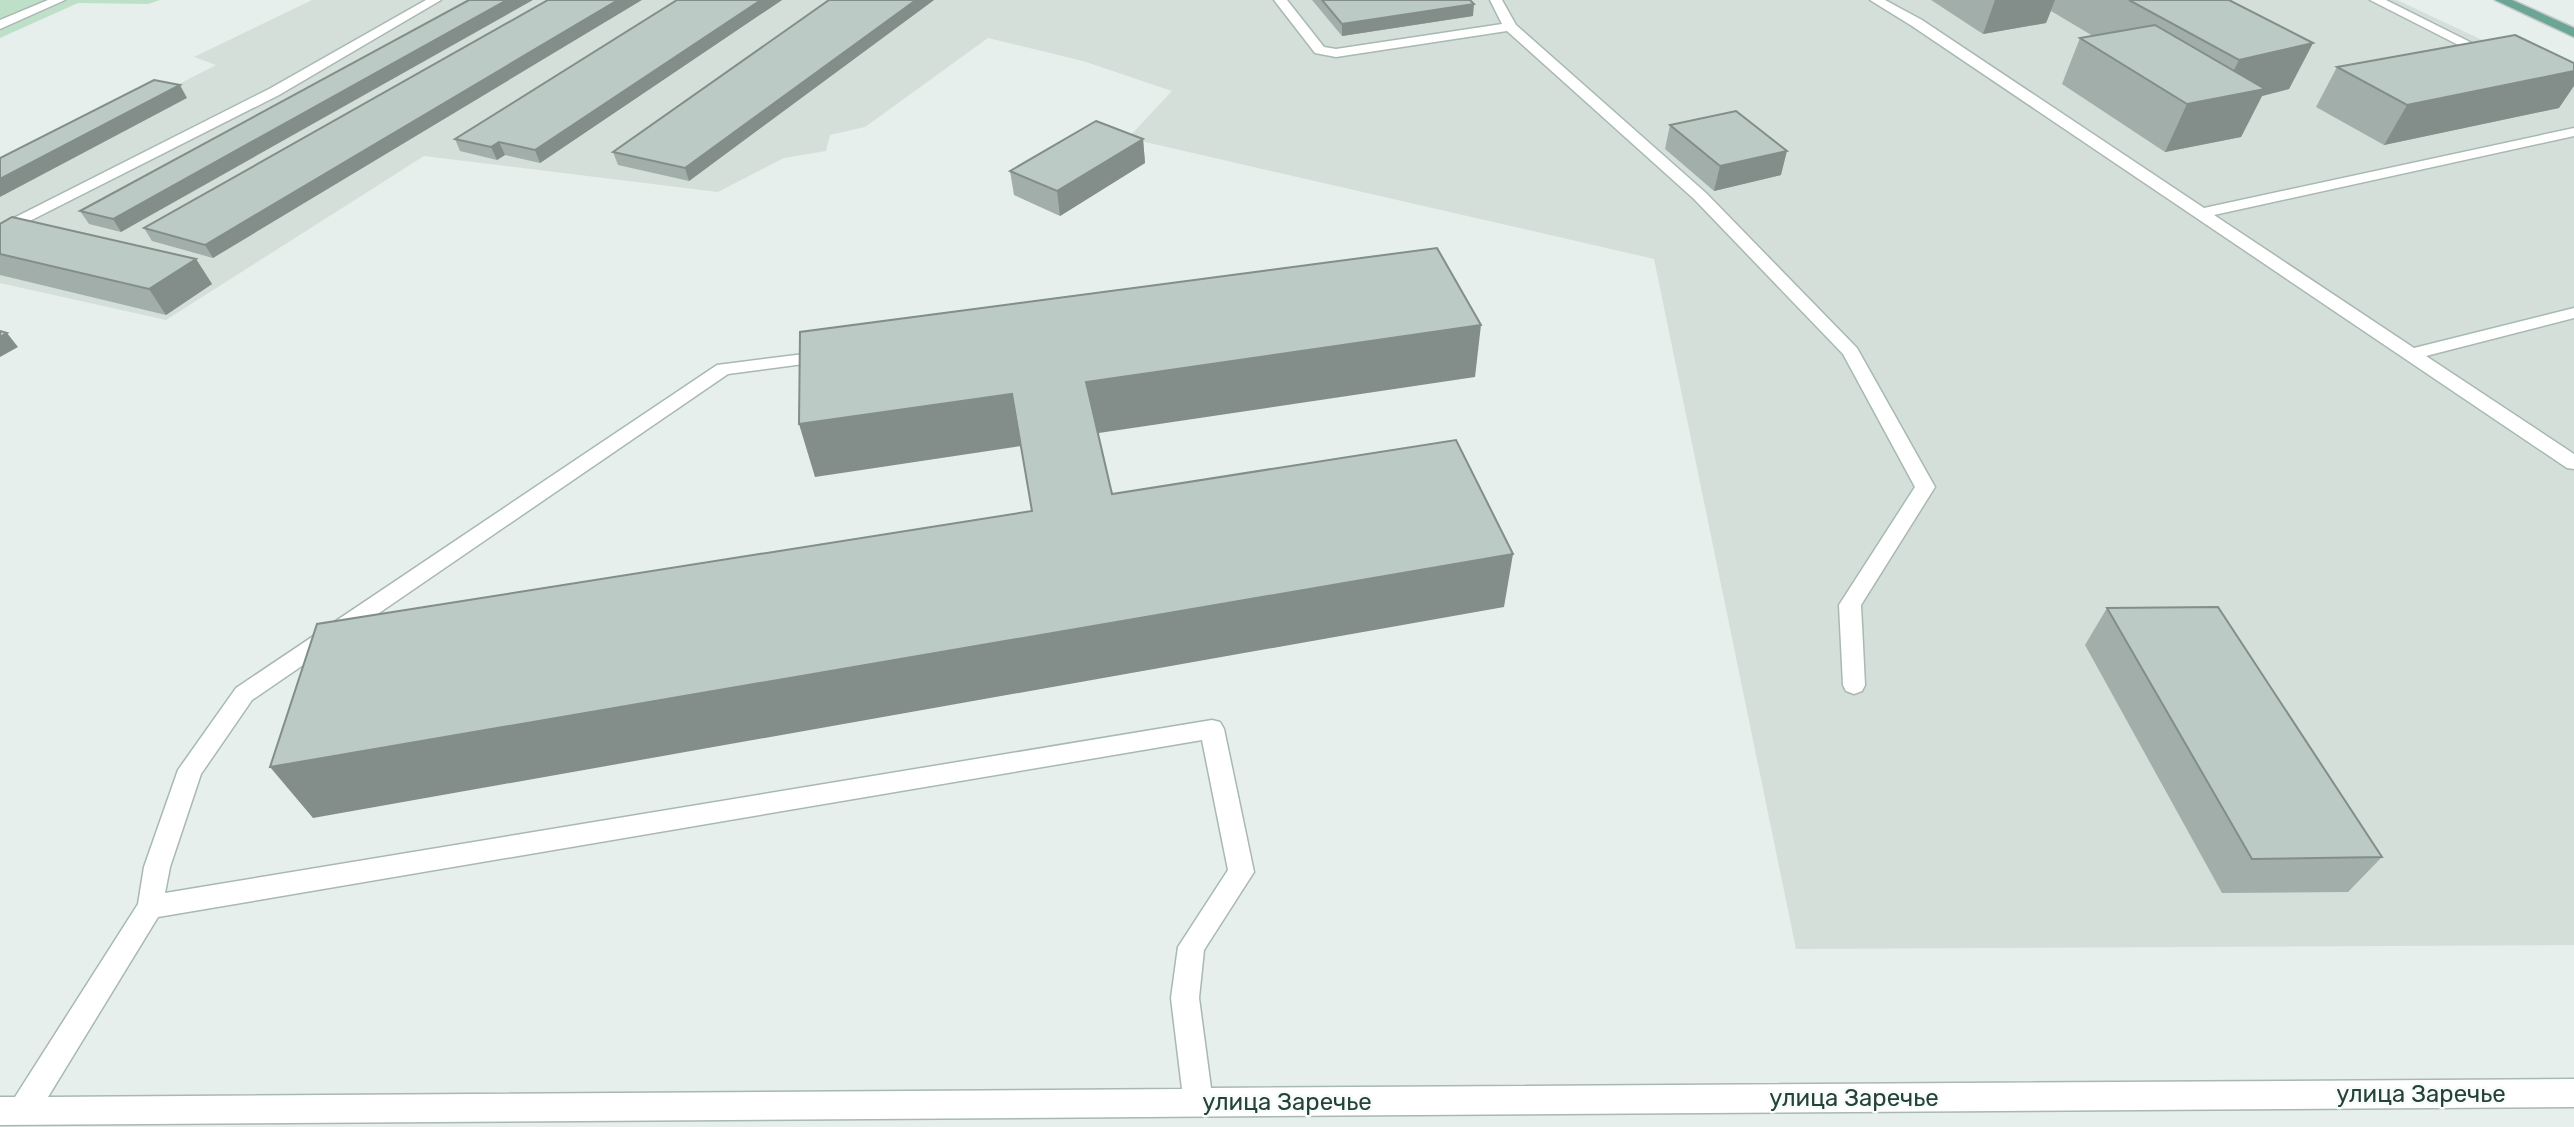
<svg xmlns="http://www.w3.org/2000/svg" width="2574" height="1127" font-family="Rubik,sans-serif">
	<rect width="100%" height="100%" fill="#e6efeb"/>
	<path fill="#d4dfda" d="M 312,0 L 2397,0 L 2574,83 L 2574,945 L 1796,949 L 1654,259 L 1128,138 L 1172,91 L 1083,61 L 988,38 L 865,127 L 830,135 L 826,151 L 784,158 L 718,192 L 424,156 L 166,320 L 0,283 L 0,176 L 216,65 L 194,57 Z"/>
	<path fill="#bfe0c8" d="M 0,0 L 160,0 L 148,4 L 78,3 L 0,38 Z"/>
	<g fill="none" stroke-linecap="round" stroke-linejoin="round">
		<g stroke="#a8b8b2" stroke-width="3">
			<g id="minor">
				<path d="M 48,0 L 65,0 L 0,29 L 0,20 Z"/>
				<path d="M 426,0 L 441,0 L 279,95 L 0,236 L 0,225 L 269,89 Z"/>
				<path d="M 1274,0 L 1287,0 L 1324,47 L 1336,49 L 1502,24 L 1490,0 L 1502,0 L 1516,25 L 1706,193 L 1857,348 L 1935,487 L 1861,605 L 1865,685 L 1862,691 L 1854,694 L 1846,691 L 1843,685 L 1839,605 L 1915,487 L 1843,354 L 1694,199 L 1507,31 L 1336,57 L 1315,53 Z"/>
				<path d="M 1870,0 L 1885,0 L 1922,20 L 2204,208 L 2574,128 L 2574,136 L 2214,215 L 2414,348 L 2574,308 L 2574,318 L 2426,356 L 2574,454 L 2574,469 L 2567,468 L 1912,26 Z"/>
				<path d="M 2370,0 L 2386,0 L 2498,56 L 2496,59 L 2486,59 Z"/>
				<path d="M 828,351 L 837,356 L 834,360 L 728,374 L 252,700 L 201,774 L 170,867 L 165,893 L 1212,720 L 1220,722 L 1224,729 L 1254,872 L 1204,950 L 1199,998 L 1211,1088 L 2574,1079 L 2574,1107 L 0,1125 L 0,1097 L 15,1097 L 138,904 L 144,867 L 178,770 L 236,688 L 717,365 ZM 1202,740 L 1228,870 L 1178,947 L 1171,998 L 1182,1089 L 48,1097 L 158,917 Z"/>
			</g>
		</g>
		<g stroke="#c2cac8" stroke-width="3">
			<path id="major" d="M 2495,0 L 2512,0 L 2574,28 L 2574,37 Z"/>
		</g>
		<use href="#minor" fill="#fff" fill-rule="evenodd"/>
		<use href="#major" fill="#6aa596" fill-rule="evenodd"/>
	</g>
	<g fill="#a1aea9">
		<path d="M 469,0 L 121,232 L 89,224 L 80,211 Z"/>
		<path d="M 548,0 L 213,258 L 152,241 L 144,228 Z"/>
		<path d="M 677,0 L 782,0 L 540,163 L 505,155 L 497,160 L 460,151 L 455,139 Z"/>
		<path d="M 829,0 L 934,0 L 689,181 L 618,165 L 613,152 Z"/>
		<path d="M 1312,0 L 1470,0 L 1473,16 L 1342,36 Z"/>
		<path d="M 1931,0 L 2229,0 L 2313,43 L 2289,89 L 2262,96 L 2241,137 L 2165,152 L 2062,84 L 2080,38 L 2093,36 L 2051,11 L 2046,23 L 1983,34 Z"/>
		<path d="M 2337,67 L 2559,108 L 2384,145 L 2316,107 Z"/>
		<path d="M 1670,125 L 1781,175 L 1714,191 L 1665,149 Z"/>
		<path d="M 1143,139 L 1145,163 L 1060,216 L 1014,195 L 1010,171 Z"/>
		<path d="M 0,224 L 196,259 L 212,284 L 166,315 L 0,275 Z"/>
		<path d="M 2107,608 L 2382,857 L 2348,892 L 2222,893 L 2085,645 Z"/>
	</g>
	<g fill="#838d89">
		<path d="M 507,0 L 533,0 L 121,232 L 113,219 Z"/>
		<path d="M 618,0 L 642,0 L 213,258 L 205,245 Z"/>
		<path d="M 761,0 L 782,0 L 540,163 L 535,150 Z"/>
		<path d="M 916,0 L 934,0 L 689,181 L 685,168 Z"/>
		<path d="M 1995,0 L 2055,0 L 2046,23 L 1983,34 Z"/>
		<path d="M 1474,4 L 1473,16 L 1342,36 L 1342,24 Z"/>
		<path d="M 2313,43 L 2289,89 L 2262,96 L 2241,137 L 2165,152 L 2187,104 L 2220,98 L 2239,60 Z"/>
		<path d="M 2574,71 L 2574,86 L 2559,108 L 2384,145 L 2407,105 Z"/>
		<path d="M 180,85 L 187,98 L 0,197 L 0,179 Z"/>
		<path d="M 1143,139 L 1145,163 L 1060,216 L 1057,191 Z"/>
		<path d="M 499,142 L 505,155 L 497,160 L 491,147 Z"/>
		<path d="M 1787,151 L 1781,175 L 1714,191 L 1720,166 Z"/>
		<path d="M 196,259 L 212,284 L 166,315 L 149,289 Z"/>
		<path d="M 1481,325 L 1475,377 L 1092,434 L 1086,382 Z"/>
		<path d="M 7,333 L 18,347 L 0,357 L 0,337 Z"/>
		<path d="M 1012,394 L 1021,446 L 815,477 L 799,424 Z"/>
		<path d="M 1513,554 L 1504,607 L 313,818 L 270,767 Z"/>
	</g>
	<g fill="#bbcac4" stroke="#838d89" stroke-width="2">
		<path d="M 469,0 L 507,0 L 113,219 L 80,211 Z"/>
		<path d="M 548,0 L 618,0 L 205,245 L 144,228 Z"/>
		<path d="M 677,0 L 761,0 L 535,150 L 499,142 L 491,147 L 455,139 Z"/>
		<path d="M 829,0 L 916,0 L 685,168 L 613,152 Z"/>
		<path d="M 1322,0 L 1470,0 L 1474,4 L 1342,24 Z"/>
		<path d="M 2129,0 L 2229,0 L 2313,43 L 2239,60 Z"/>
		<path d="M 2155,25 L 2265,89 L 2187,104 L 2080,38 Z"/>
		<path d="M 2515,35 L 2574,63 L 2574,71 L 2407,105 L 2337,67 Z"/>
		<path d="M 154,80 L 180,85 L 0,179 L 0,158 Z"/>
		<path d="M 1736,111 L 1787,151 L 1720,166 L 1670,125 Z"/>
		<path d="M 1096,121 L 1143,139 L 1057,191 L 1010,171 Z"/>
		<path d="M 12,217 L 196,259 L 149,289 L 0,254 L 0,224 Z"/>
		<path d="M 1437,248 L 1481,325 L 1086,382 L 1112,494 L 1456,440 L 1513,554 L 270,767 L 317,624 L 1032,511 L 1012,394 L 799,424 L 800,332 Z"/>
		<path d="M 0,331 L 7,333 L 0,337 Z"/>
		<path d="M 2218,607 L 2382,857 L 2252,859 L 2107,608 Z"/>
	</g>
	<g text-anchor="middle" stroke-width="5" stroke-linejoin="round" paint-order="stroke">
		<g font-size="24" fill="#24423a" stroke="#f7fbf9">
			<text x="2421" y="1102">улица Заречье</text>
			<text x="1854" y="1106">улица Заречье</text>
			<text x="1287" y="1110">улица Заречье</text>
		</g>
	</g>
</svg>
